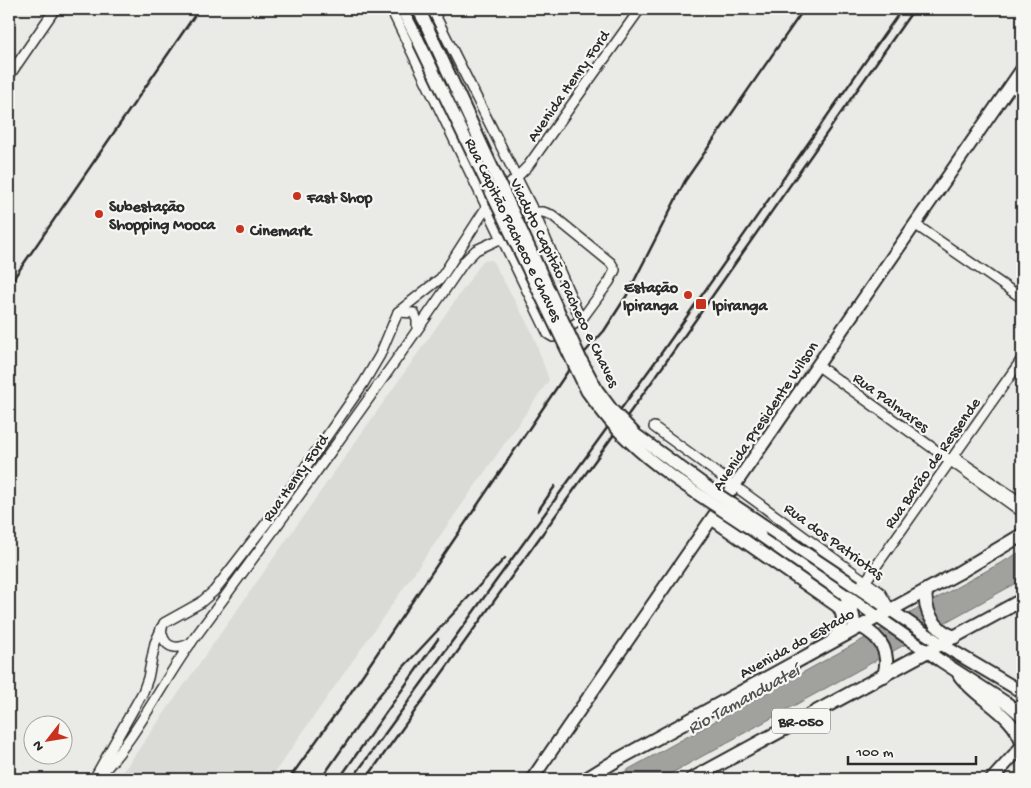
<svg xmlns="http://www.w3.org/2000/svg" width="1031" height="788" font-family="'Gochi Hand',sans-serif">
	<rect width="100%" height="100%" fill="#eaeae6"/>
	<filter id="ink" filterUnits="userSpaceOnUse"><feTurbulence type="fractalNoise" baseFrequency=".02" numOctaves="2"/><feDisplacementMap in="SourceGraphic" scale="10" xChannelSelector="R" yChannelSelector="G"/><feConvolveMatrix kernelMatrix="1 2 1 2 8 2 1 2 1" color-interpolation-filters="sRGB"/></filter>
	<g filter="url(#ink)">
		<path fill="#dadad6" d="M 492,260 L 532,332 L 549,380 L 270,779 L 118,779 L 483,261 Z"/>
		<path fill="#a1a19e" stroke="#727270" d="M 1022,551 L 1022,580 L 661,779 L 611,779 Z"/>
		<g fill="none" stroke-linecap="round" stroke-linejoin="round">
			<g stroke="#2b2b2b" stroke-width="12">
				<g id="minor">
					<path d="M 391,9 L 548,334 L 553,337 L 581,320 L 609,282 L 615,270 L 611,263 L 552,215 L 543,212 L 534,212"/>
					<path d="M 432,9 L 534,212 L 581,320"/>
					<path d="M 9,76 L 55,9"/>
					<path d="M 1011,86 L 1022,94"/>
					<path d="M 916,225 L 1022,298"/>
					<path d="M 398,312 L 414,313 L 417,320 L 417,328"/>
					<path d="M 817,365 L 1022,512"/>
					<path d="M 654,427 L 880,592 L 890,609"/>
					<path d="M 954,457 L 1022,503"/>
					<path d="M 865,582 L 1022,359"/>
					<path d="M 161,628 C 163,648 175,651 191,643"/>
					<path d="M 94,779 L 143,692 L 148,678 L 155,643 L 164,623 L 200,603 L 214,591 L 268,521 L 363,384 L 380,355 L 398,312 L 441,278 L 486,208 L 528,166 L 640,9"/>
					<path d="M 96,779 C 136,740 160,685 193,640 C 285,515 377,390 464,262 L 476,250 L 502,238 L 534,212"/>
				</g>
			</g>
			<g stroke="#2b2b2b" stroke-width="15">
				<g id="major">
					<path d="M 402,9 L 418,40"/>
					<path d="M 418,9 L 424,20"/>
					<path d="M 760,535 L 941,661 L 1008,704 L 1022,716"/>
					<path d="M 855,586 L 941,644 L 1022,692"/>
					<path d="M 959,675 C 977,700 1013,713 1022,743"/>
					<path d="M 532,779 L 1022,69"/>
					<path d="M 992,779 L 1022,746"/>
				</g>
			</g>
			<g stroke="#2b2b2b" stroke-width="16">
				<g id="highway">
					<path d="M 713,519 L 838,606 C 847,617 842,630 833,640"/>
					<path d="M 926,590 C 923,611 935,631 955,637"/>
					<path d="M 846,595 L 853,616 L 855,629"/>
					<path d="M 860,626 C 881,637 891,652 884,676"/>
					<path d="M 586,779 L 617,760 L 958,573 L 1022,535"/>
					<path d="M 692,779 L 1022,600"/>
				</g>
			</g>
			<use href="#minor" stroke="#f6f6f2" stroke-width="9"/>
			<use href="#major" stroke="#f6f6f2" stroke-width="11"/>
			<use href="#highway" stroke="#f6f6f2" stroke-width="12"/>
			<g stroke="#2b2b2b" stroke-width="2.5">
				<path d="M 9,285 L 199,9"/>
				<path d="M 538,511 L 555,486"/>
				<path d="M 9,595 C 15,620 13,648 9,673"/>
				<path d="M 289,779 L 347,698 L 568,371 L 604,331 L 627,295 L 685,181 L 804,9"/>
				<path d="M 321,779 L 378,697 L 397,674 L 505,558"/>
				<path d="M 339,779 L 438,639"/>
				<path d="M 352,779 L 655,362 L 902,9"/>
				<path d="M 366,779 L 661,369 L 914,9"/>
			</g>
			<g stroke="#2b2b2b" stroke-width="15" stroke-linecap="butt">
				<g id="major-bridge">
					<path d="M 424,20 L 581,360 L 597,390 L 612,410 L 636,435 L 714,492 L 855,586"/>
					<path d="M 418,40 L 587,391 C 600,409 613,426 629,441 C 665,476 718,506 760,535"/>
				</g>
			</g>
			<use href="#major-bridge" stroke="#f6f6f2" stroke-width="11"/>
		</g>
	</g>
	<g fill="#c8321e" stroke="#f6f6f2" stroke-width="2">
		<circle cx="297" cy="196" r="5"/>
		<circle cx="99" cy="214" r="5"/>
		<circle cx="240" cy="229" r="5"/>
		<circle cx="688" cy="295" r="5"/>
		<rect x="695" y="298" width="12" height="12" rx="2.5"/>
	</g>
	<g text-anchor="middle" stroke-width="4.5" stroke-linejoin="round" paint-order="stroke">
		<rect fill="#f6f6f2" stroke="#686867" stroke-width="1" x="772" y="708.5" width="58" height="25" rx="4"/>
		<g font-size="15" font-weight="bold" fill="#2b2b2b">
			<text x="801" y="726">BR-050</text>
		</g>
		<g font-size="16" fill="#2b2b2b" stroke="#f6f6f2">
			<text transform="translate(567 85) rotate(-55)" y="6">Avenida Henry Ford</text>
			<text transform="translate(515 229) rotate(64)" y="6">Rua Capitão Pacheco e Chaves</text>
			<text transform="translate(566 282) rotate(64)" y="6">Viaduto Capitão Pacheco e Chaves</text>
			<text transform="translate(892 401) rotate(36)" y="6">Rua Palmares</text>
			<text transform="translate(764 415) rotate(-56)" y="6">Avenida Presidente Wilson</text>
			<text transform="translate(931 462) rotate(-55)" y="6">Rua Barão de Ressende</text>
			<text transform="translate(294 477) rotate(-55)" y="6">Rua Henry Ford</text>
			<text transform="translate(835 540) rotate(36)" y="6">Rua dos Patriotas</text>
			<text transform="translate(796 642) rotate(-29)" y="6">Avenida do Estado</text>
		</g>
		<g font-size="16" font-weight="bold" fill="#2b2b2b" stroke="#f6f6f2" text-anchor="start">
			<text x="307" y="202">Fast Shop</text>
			<text x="109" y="211">Subestação<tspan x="109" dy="18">Shopping Mooca</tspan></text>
			<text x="250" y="235">Cinemark</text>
			<text x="678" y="292" text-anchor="end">Estação<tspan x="678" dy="18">Ipiranga</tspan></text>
			<text x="712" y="310">Ipiranga</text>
		</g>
		<g font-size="18" font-style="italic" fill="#545453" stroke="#f6f6f2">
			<text transform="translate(743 698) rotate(-29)" y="6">Rio Tamanduateí</text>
		</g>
	</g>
	<rect width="1031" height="788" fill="none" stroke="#f6f6f2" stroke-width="30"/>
	<rect x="15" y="15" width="1001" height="758" fill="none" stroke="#2b2b2b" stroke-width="2" filter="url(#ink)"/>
	<g transform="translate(48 740) rotate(239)"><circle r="24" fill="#f6f6f2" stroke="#a5a5a2"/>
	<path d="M0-4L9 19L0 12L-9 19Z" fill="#c8321e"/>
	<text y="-8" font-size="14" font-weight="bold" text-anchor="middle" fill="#2b2b2b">N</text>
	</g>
	<path d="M848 756v8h128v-8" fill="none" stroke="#2b2b2b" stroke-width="2.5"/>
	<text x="856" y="756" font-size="15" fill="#2b2b2b" stroke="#f6f6f2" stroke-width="4" paint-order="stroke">100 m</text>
</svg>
